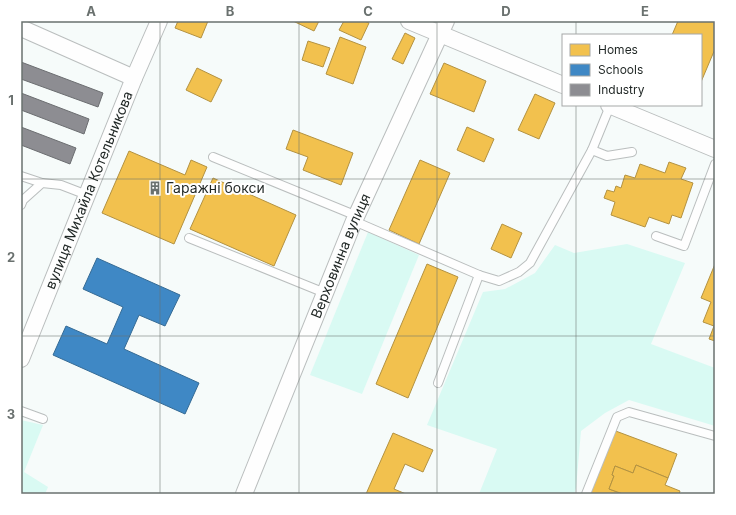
<svg xmlns="http://www.w3.org/2000/svg" width="736" height="515" font-family="Inter,sans-serif">
	<rect width="100%" height="100%" fill="#f6fbfa"/>
	<g fill="#d9faf3">
		<path d="M 368,232 L 419,255 L 362,394 L 310,375 Z"/>
		<path d="M 627,244 L 685,263 L 651,344 L 715,368 L 715,426 L 629,400 L 605,413 L 581,431 L 576,488 L 574,494 L 479,494 L 497,449 L 427,425 L 483,292 L 505,289 L 535,273 L 555,245 L 574,253 Z"/>
		<path d="M 21,420 L 43,425 L 24,472 L 48,487 L 45,494 L 21,494 Z"/>
	</g>
	<g fill="#f2c14e" stroke="#b39241">
		<path d="M 178,21 L 208,21 L 201,38 L 175,28 Z"/>
		<path d="M 293,21 L 319,21 L 314,31 Z"/>
		<path d="M 344,21 L 364,21 L 369,23 L 361,40 L 339,30 Z"/>
		<path d="M 678,21 L 715,21 L 715,49 L 701,82 L 701,35 L 672,35 Z"/>
		<path d="M 405,33 L 415,38 L 403,64 L 392,59 Z"/>
		<path d="M 340,37 L 366,47 L 353,84 L 326,74 Z"/>
		<path d="M 308,41 L 330,48 L 323,67 L 302,60 Z"/>
		<path d="M 444,63 L 486,81 L 474,112 L 430,94 Z"/>
		<path d="M 197,68 L 222,80 L 211,102 L 186,90 Z"/>
		<path d="M 535,94 L 555,103 L 539,139 L 518,130 Z"/>
		<path d="M 467,127 L 494,139 L 484,162 L 457,150 Z"/>
		<path d="M 293,130 L 353,153 L 341,185 L 303,170 L 308,157 L 286,149 Z"/>
		<path d="M 129,151 L 185,175 L 191,160 L 207,167 L 174,244 L 102,213 Z"/>
		<path d="M 420,160 L 450,173 L 419,244 L 389,230 Z"/>
		<path d="M 669,162 L 686,168 L 681,179 L 693,183 L 681,218 L 672,215 L 669,224 L 649,217 L 645,227 L 611,215 L 615,202 L 604,198 L 607,190 L 614,192 L 616,186 L 621,188 L 625,175 L 635,178 L 640,164 L 665,173 Z"/>
		<path d="M 213,178 L 296,215 L 274,266 L 190,229 Z"/>
		<path d="M 502,224 L 522,233 L 511,258 L 491,249 Z"/>
		<path d="M 427,264 L 458,277 L 408,398 L 376,384 Z"/>
		<path d="M 715,264 L 715,341 L 709,339 L 714,326 L 703,322 L 711,302 L 701,298 Z"/>
		<path d="M 613,430 L 677,454 L 668,478 L 636,465 L 633,473 L 615,466 L 612,475 L 614,476 L 609,489 L 623,494 L 588,494 Z"/>
		<path d="M 393,433 L 433,450 L 423,472 L 405,464 L 394,489 L 406,494 L 366,494 Z"/>
		<path d="M 636,465 L 668,478 L 665,485 L 680,491 L 679,494 L 623,494 L 609,489 L 614,476 L 612,475 L 615,466 L 633,473 Z"/>
	</g>
	<path fill="#3f88c5" stroke="#356b95" d="M 97,258 L 180,295 L 165,326 L 139,315 L 124,349 L 199,383 L 185,414 L 53,355 L 66,326 L 107,344 L 123,307 L 83,289 Z"/>
	<g fill="#8d8d92" stroke="#6c6e71">
		<path d="M 21,62 L 103,93 L 98,107 L 21,79 Z"/>
		<path d="M 21,93 L 89,119 L 84,134 L 21,110 Z"/>
		<path d="M 21,127 L 76,148 L 70,164 L 21,145 Z"/>
	</g>
	<g fill="none" stroke-linecap="round" stroke-linejoin="round">
		<g stroke="#babebe" stroke-width="10">
			<g id="lane">
				<path d="M 610,106 L 592,150 L 607,156 L 632,152"/>
				<path d="M 213,157 L 357,216"/>
				<path d="M 21,176 L 42,183"/>
				<path d="M 21,205 L 23,200 L 42,183 L 61,185 L 87,195"/>
				<path d="M 354,221 L 479,275 L 499,281 L 519,272 L 530,263 L 592,150"/>
				<path d="M 656,236 L 684,246 L 715,164"/>
				<path d="M 189,238 L 325,293"/>
				<path d="M 438,383 L 479,275"/>
				<path d="M 21,411 L 43,419"/>
				<path d="M 586,494 L 617,417 L 629,412 L 715,436"/>
			</g>
		</g>
		<g stroke="#babebe" stroke-width="18">
			<g id="street">
				<path d="M 409,21 L 563,85"/>
				<path d="M 21,28 L 134,78"/>
				<path d="M 609,105 L 715,149"/>
				<path id="s1" d="M 21,359 L 134,78 L 159,21"/>
				<path id="s2" d="M 244,494 L 354,221 L 446,21"/>
			</g>
		</g>
		<use href="#lane" stroke="#fefefe" stroke-width="8"/>
		<use href="#street" stroke="#fefefe" stroke-width="16"/>
	</g>
	<path fill="none" stroke="#6a716f" stroke-width="1" stroke-opacity="0.55" d="M 160,21 L 160,494M 299,21 L 299,494M 437,21 L 437,494M 576,21 L 576,35M 576,105 L 576,494M 21,179 L 715,179M 21,336 L 715,336"/>
	<defs>
		<g id="building-bare" transform="scale(1.08)"><path d="M-4-6H4V6H1V3H-1V6H-4ZM-2.5-4.3h1.7v1.8h-1.7ZM.8-4.3h1.7v1.8H.8ZM-2.5-1h1.7V.8h-1.7ZM.8-1h1.7V.8H.8Z" fill="#6a716f" stroke="#fff" stroke-width="2.5" paint-order="stroke"/></g>
	</defs>
	<g fill-rule="evenodd">
		<use href="#building-bare" x="155" y="188"/>
	</g>
	<g text-anchor="middle" stroke-width="4" stroke-linejoin="round" paint-order="stroke">
		<g font-size="14" fill="#1f2624" stroke="#fff" text-anchor="start">
			<text x="166" y="193">Гаражні бокси</text>
		</g>
		<g font-size="14" fill="#1f2624" stroke="#fff">
			<text dy="5" stroke="none"><textPath href="#s1" startOffset="182">вулиця Михайла Котельникова</textPath></text>
			<text dy="5" stroke="none"><textPath href="#s2" startOffset="257">Верховинна вулиця</textPath></text>
		</g>
	</g>
	<rect width="736" height="515" fill="none" stroke="#ffffff" stroke-width="44"/>
	<rect x="562" y="34" width="140" height="72" fill="#ffffff" stroke="#a5a8a7"/>
	<rect x="570" y="44" width="20" height="12" fill="#f2c14e" stroke="#a5a8a7"/>
	<text x="598" y="54" font-size="12" fill="#1f2624">Homes</text>
	<rect x="570" y="64" width="20" height="12" fill="#3f88c5" stroke="#a5a8a7"/>
	<text x="598" y="74" font-size="12" fill="#1f2624">Schools</text>
	<rect x="570" y="84" width="20" height="12" fill="#8d8d92" stroke="#a5a8a7"/>
	<text x="598" y="94" font-size="12" fill="#1f2624">Industry</text>
	<rect x="22" y="22" width="692" height="471" fill="none" stroke="#6a716f" stroke-width="1.5"/>
	<g font-size="13" text-anchor="middle" font-weight="bold" fill="#6a716f">
		<text x="91" y="16">A</text>
		<text x="230" y="16">B</text>
		<text x="368" y="16">C</text>
		<text x="506" y="16">D</text>
		<text x="645" y="16">E</text>
		<text x="11" y="105">1</text>
		<text x="11" y="262">2</text>
		<text x="11" y="419">3</text>
	</g>
</svg>
